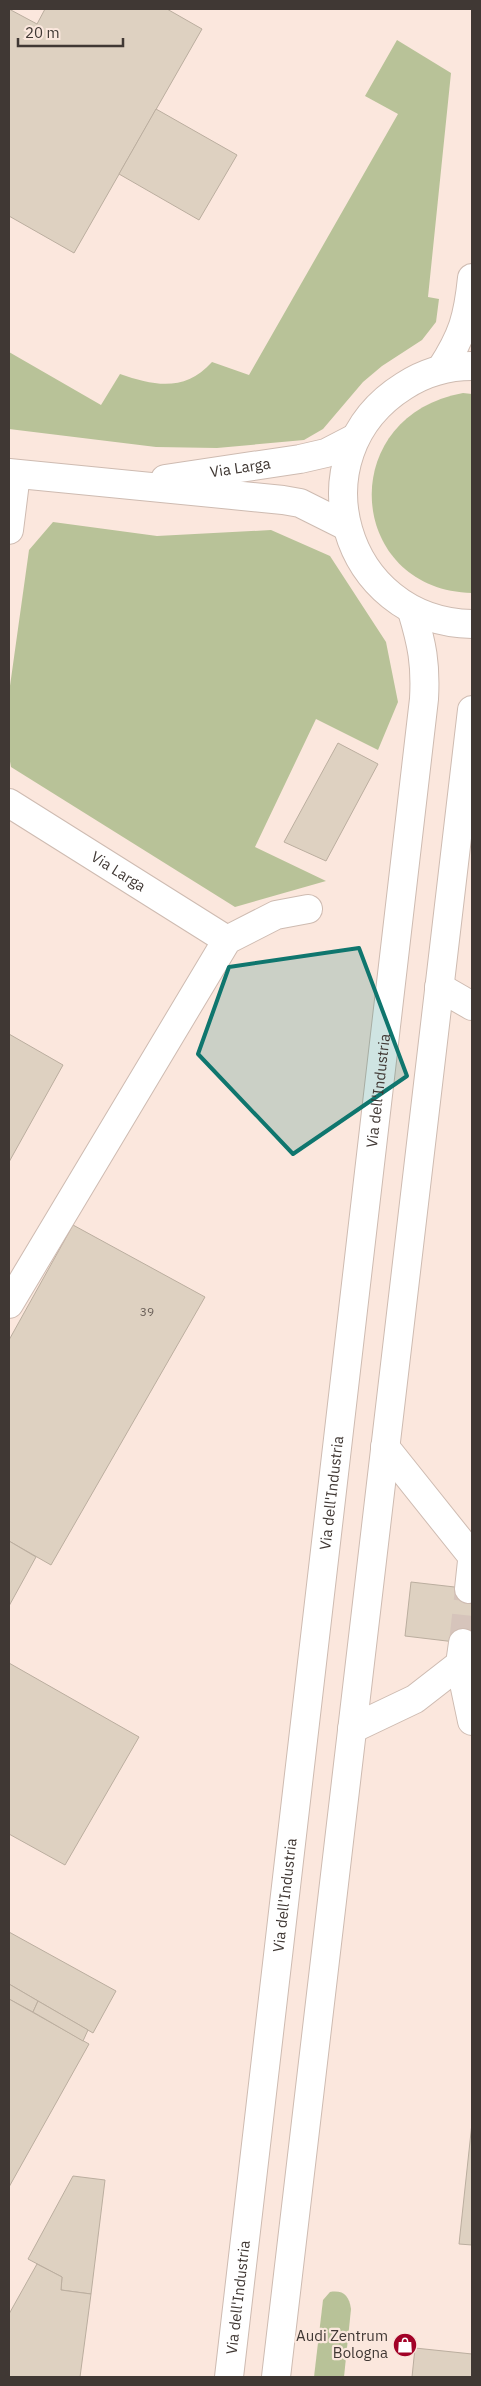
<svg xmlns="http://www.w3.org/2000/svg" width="481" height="2386" font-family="'IBM Plex Sans',sans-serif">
	<rect width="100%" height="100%" fill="#fbe7dd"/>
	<g fill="#b8c298">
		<path d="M 397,40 L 451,73 L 428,297 L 439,299 L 436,322 L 422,340 L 382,366 L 363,382 L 323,429 L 304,440 L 217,448 L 156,447 L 9,429 L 9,352 L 101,405 L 120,374 C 155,386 185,392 212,362 L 249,375 L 398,114 L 365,96 Z"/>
		<path d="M 463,393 L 472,394 L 472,593 C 346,590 334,416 463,393 Z"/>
		<path d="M 53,522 L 157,536 L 271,530 L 330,556 L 386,642 L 398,702 L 378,750 L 316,719 L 255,847 L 326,881 L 235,907 L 11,767 L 9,756 L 9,693 L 29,550 Z"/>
		<path d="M 330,2292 C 344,2290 349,2296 351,2309 L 344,2377 L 314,2377 L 323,2300 Z"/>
	</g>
	<g fill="#ded1c1" stroke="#bbae9f">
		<path d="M 9,9 L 37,24 L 45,9 L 167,9 L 202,29 L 74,253 L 9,216 Z"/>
		<path d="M 156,109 L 237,155 L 199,220 L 119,174 Z"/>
		<path d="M 338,743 L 378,764 L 326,861 L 284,842 Z"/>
		<path d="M 9,1034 L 63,1065 L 9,1162 Z"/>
		<path d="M 73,1225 L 205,1297 L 51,1565 L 9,1541 L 9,1340 Z"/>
		<path d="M 9,1541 L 36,1557 L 9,1606 Z"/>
		<path d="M 411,1582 L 472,1589 L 472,1644 L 405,1636 Z"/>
		<path d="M 9,1663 L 139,1737 L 65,1865 L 9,1834 Z"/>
		<path d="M 9,1932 L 116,1991 L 93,2033 L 9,1984 Z"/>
		<path d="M 9,1984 L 38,2001 L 33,2012 L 9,1999 Z"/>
		<path d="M 9,1999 L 89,2044 L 9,2187 Z"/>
		<path d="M 38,2001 L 88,2030 L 83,2041 L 33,2012 Z"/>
		<path d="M 472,2123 L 472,2245 L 459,2244 Z"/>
		<path d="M 73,2176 L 105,2180 L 91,2294 L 61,2290 L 62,2277 L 28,2259 Z"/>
		<path d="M 37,2264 L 62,2277 L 61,2290 L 91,2294 L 80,2377 L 9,2377 L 9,2314 Z"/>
		<path d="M 415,2348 L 472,2354 L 472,2377 L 412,2377 Z"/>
	</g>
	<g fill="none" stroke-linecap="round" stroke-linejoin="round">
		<path stroke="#d6c4bb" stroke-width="28" stroke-dasharray="28 14" stroke-linecap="butt" d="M 463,1643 L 469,1589"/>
		<g stroke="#cebbb1" stroke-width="30">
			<g id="minor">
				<path d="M 9,530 L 16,474"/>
				<path id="s1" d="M 9,803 L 227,940"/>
				<path d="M 439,987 L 472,1006"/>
				<path d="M 9,1304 L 227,940 L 276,915 L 308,909"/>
				<path d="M 385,1447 L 472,1556"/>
				<path d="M 469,1589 L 472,1561"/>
				<path d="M 460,1664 L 472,1721"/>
				<path d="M 352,1729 L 415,1699 L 460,1664 L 463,1643"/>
			</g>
		</g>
		<g stroke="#cebbb1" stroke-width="30">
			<g id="major">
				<path d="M 472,366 C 448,366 424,373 404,386 C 294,455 343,622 472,624"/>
				<path d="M 441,369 C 463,335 468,317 472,278"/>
				<path d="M 9,473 L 283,500 L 300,503 L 346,526"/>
				<path id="s2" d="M 165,479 L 300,459 L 326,453 L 355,438"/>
				<path id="s3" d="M 229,2377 L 424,699 C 426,664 422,644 412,611"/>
				<path d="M 276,2377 L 472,710"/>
			</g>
		</g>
		<use href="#minor" stroke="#fff" stroke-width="28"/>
		<use href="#major" stroke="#fff" stroke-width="28"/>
	</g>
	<path fill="#0f766e" fill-opacity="0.2" stroke="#0f766e" stroke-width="4" stroke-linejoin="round" d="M 359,948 L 407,1076 L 293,1154 L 198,1054 L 229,967 Z"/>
	<defs>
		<g id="shop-disc" transform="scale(1.25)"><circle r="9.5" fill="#a20227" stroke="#fbe7dd"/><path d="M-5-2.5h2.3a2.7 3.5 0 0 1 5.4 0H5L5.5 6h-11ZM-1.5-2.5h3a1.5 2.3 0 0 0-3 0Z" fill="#fff"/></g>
	</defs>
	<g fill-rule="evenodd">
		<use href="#shop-disc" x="405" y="2345"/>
	</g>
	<g text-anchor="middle" stroke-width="4.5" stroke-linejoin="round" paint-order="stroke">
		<g font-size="12" fill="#685e57">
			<text x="147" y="1316">39</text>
		</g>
		<g font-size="15" fill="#403834" stroke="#fbe7dd">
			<text dy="5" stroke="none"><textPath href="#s2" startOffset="76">Via Larga</textPath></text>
			<text dy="5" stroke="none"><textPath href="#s1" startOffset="129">Via Larga</textPath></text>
			<text dy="5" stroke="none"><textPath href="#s3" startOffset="1295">Via dell'Industria</textPath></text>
			<text dy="5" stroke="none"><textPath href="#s3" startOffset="890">Via dell'Industria</textPath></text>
			<text dy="5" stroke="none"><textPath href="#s3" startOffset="485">Via dell'Industria</textPath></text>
			<text dy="5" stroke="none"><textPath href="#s3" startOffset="80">Via dell'Industria</textPath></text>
		</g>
		<g font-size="15" fill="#403834" stroke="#fbe7dd" text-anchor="end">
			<text x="388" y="2341">Audi Zentrum<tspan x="388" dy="17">Bologna</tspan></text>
		</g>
	</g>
	<rect width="481" height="2386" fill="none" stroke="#403834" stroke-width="20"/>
	<path d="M18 38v8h105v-8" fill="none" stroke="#403834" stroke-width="2.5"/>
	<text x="25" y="38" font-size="15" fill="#403834" stroke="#fbe7dd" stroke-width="4" paint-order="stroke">20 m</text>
</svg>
